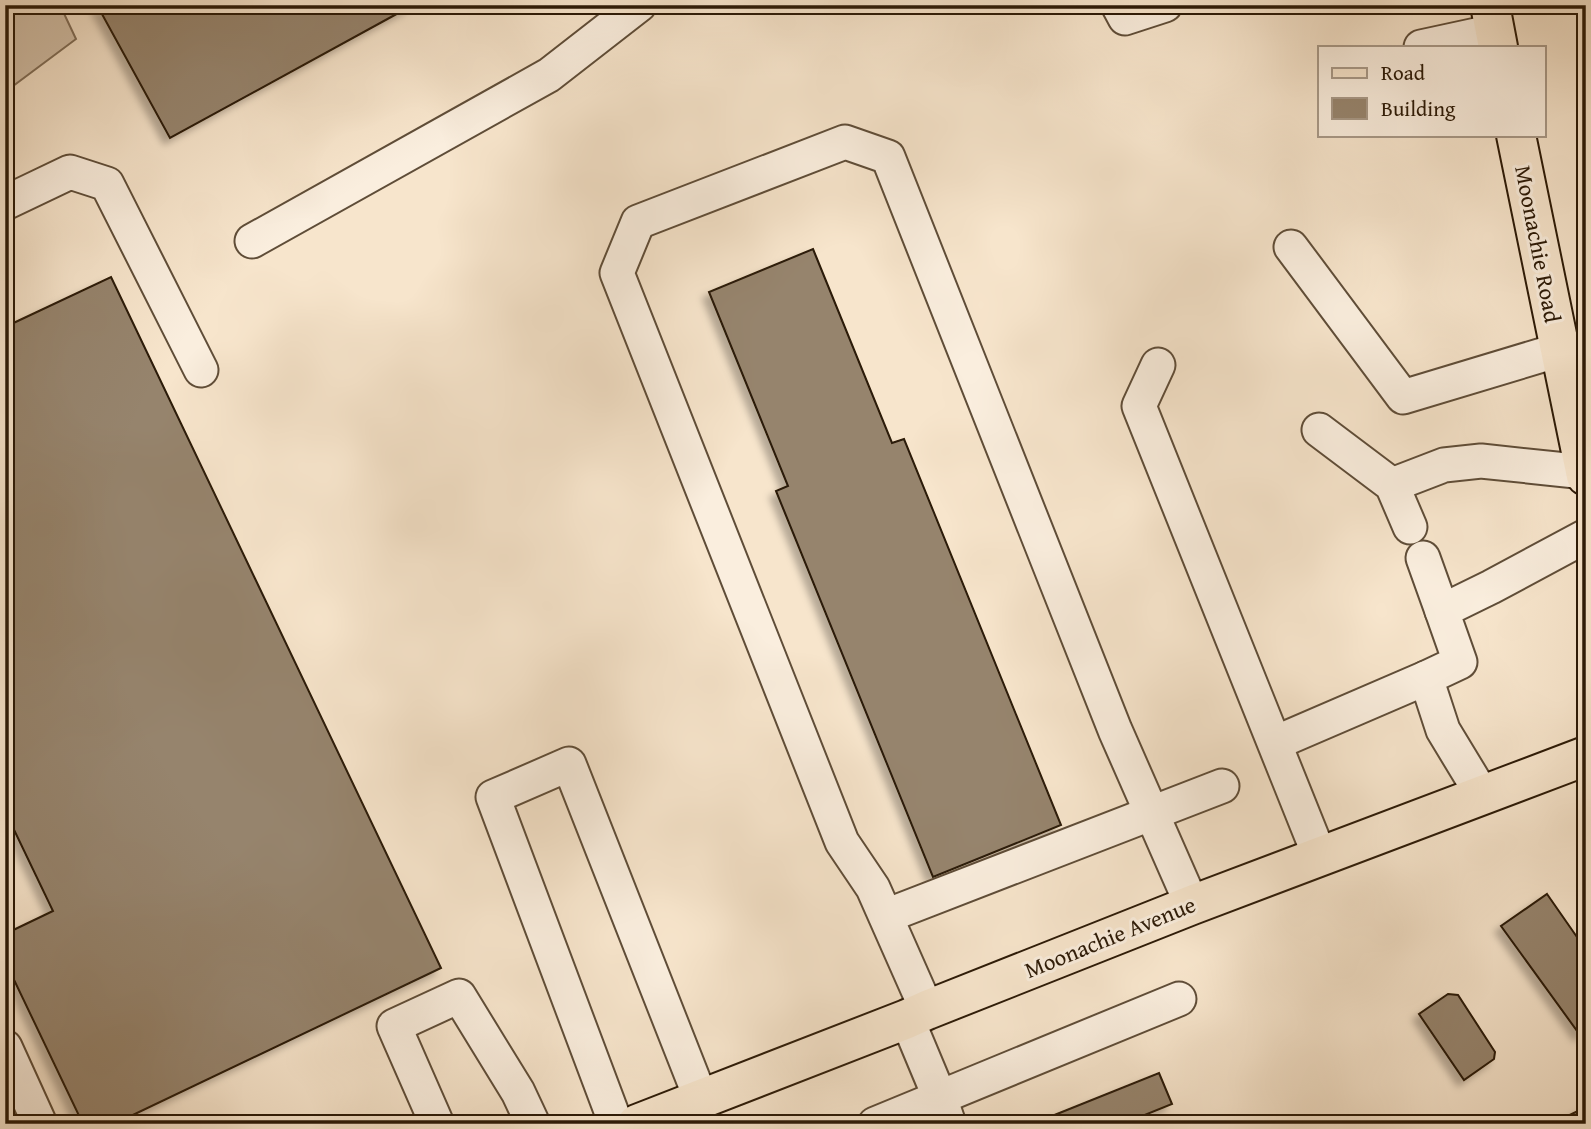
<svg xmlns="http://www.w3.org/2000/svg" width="1591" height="1129" font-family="'Gentium Book Plus',serif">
	<defs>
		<filter id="shadow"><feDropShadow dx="-6" dy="6" stdDeviation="3.5" flood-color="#0004"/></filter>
	</defs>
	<rect width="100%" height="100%" fill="#f7e5cc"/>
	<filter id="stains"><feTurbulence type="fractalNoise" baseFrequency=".00286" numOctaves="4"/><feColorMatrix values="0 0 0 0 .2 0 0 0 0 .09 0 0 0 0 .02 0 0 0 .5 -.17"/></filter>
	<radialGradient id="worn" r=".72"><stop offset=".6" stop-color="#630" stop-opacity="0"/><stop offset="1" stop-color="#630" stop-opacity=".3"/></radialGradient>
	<path fill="#d4c2ab" stroke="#806e59" stroke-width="2" d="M 5,5 L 60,5 L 76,39 L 5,92 Z"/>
	<g fill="#96846d" stroke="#2c1a07" stroke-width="2" filter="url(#shadow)">
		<path d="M 97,5 L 413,5 L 170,138 Z"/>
		<path d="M 813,249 L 892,443 L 904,439 L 1061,825 L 933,877 L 776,491 L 788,486 L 709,292 Z"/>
		<path d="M 111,277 L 441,968 L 114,1124 L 83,1124 L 5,961 L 5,934 L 53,911 L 5,811 L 5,327 Z"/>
		<path d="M 1547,894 L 1586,950 L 1586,1030 L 1580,1035 L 1501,926 Z"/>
		<path d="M 1448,994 L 1458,995 L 1495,1052 L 1494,1059 L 1464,1080 L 1419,1014 Z"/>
		<path d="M 1159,1073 L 1172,1104 L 1137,1118 L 1139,1124 L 1032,1124 Z"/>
		<path d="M 1586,1107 L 1586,1124 L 1551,1124 Z"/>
	</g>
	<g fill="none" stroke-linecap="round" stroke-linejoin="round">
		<g stroke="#5f4d38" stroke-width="37">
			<g id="minor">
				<path d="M 1118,5 L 1125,18 L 1165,5"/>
				<path d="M 1421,47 L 1495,31"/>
				<path d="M 5,203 L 70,172 L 107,184 L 201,370"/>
				<path d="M 252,241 L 549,75 L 639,5"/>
				<path d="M 1291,247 L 1403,397 L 1559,350"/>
				<path d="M 1158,365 L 1139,406 L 1320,857"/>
				<path d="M 1319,430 L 1392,485 L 1410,527"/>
				<path d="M 1392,485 L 1444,465 L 1481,461 L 1585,472"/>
				<path d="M 1423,558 L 1442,611"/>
				<path d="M 1275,743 L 1426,678"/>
				<path d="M 1483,796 L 1443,730 L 1426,678 L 1460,662 L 1442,611 L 1491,587 L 1586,536"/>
				<path d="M 886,916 L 1222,786"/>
				<path d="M 927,1010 L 873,888 L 842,842 L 617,273 L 638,222 L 845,142 L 888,157 L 1115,730 L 1192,905"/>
				<path d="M 907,1019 L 940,1098 L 949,1124"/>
				<path d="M 5,1047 L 40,1124"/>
				<path d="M 437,1124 L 394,1026 L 459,996 L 518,1092 L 533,1124"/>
				<path d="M 616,1124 L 493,797 L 569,764 L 701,1099"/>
				<path d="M 875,1124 L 1179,999"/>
			</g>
		</g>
		<g stroke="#2c1a07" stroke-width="42">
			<g id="major">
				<path d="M 1490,5 L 1498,47"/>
				<path d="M 1516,135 L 1586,476"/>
				<path d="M 637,1124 L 907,1019 L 927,1010 L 1192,905 L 1586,756"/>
			</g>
		</g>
		<use href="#minor" stroke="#faeede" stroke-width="33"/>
		<use href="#major" stroke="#f7e5cc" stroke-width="38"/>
	</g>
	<g text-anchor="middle" stroke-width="6" stroke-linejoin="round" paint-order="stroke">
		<g font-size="23" fill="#2c1a07" stroke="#faeede">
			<text transform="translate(1538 244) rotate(79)" y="8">Moonachie Road</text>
			<text transform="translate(1110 937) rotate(-22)" y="8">Moonachie Avenue</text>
		</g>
	</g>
	<rect width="1591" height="1129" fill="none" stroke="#f7e5cc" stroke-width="28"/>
	<rect x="7" y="7" width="1577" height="1115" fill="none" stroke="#2c1a07" stroke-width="3.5"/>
	<rect x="14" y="14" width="1563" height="1101" fill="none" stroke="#2c1a07" stroke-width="2"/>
	<rect x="1318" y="46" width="228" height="91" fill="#faeede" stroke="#a89988" stroke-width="2"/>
	<rect x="1332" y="68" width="35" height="10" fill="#f7e5cc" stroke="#a89988" stroke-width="2"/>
	<text x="1381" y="80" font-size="21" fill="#2c1a07">Road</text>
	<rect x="1332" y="98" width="35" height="21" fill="#96846d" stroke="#a89988" stroke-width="2"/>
	<text x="1381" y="116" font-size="21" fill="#2c1a07">Building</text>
	<rect width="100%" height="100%" filter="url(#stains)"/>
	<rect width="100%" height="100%" fill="url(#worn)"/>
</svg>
